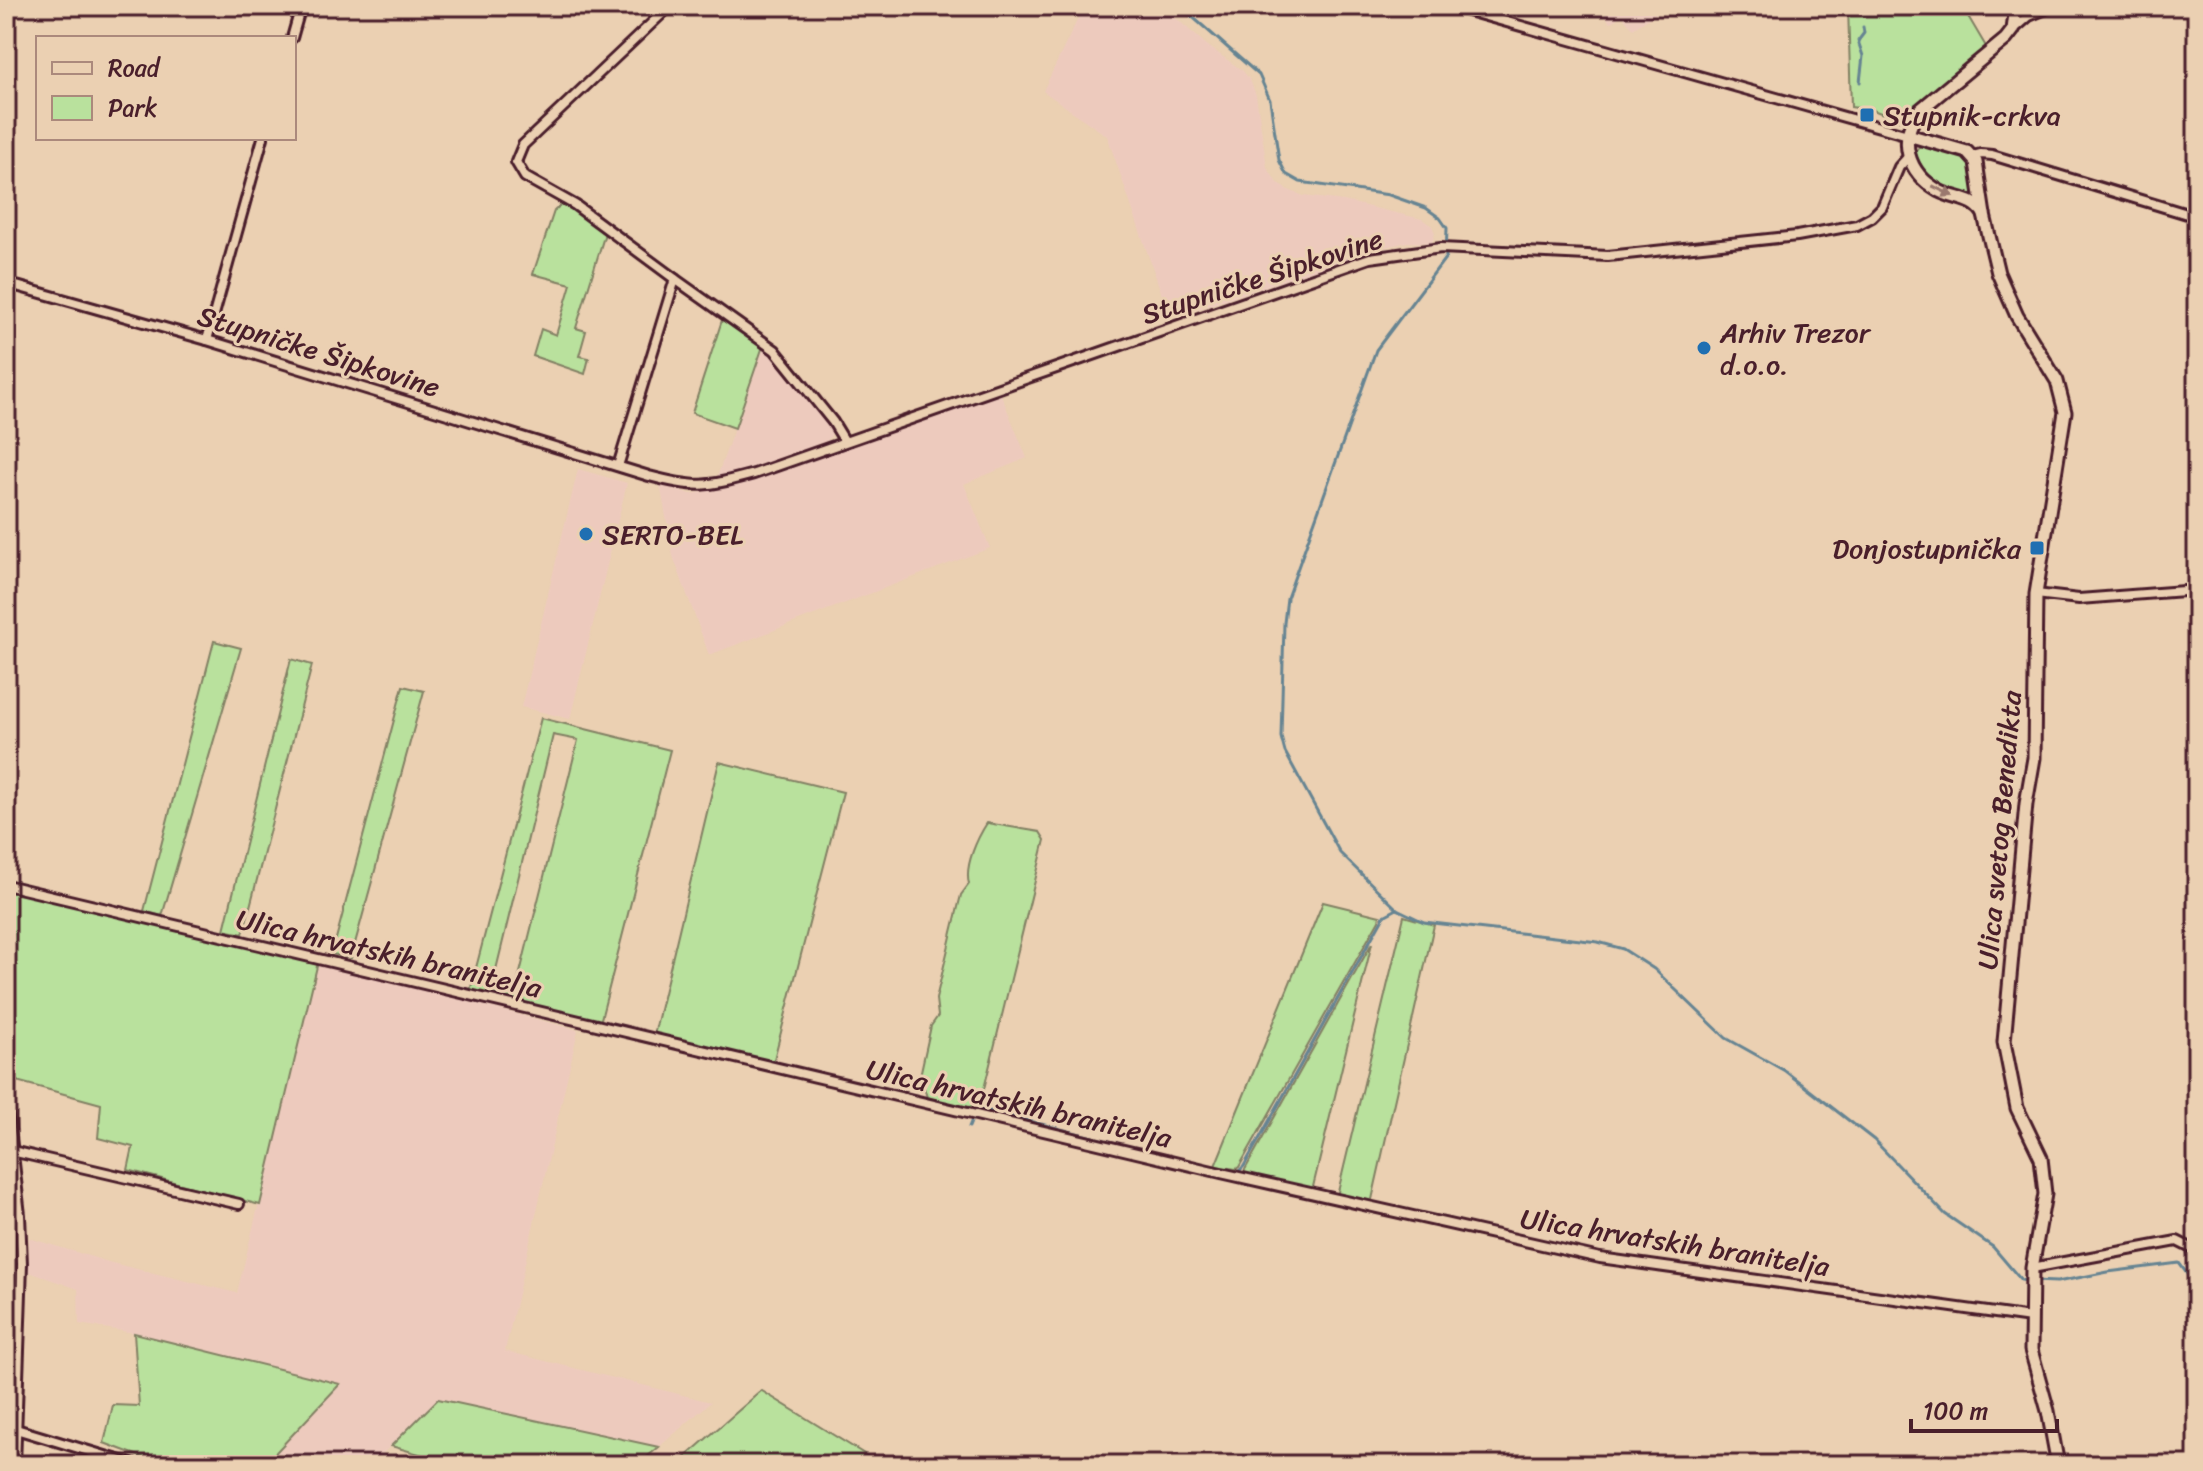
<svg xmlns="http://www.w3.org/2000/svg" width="2203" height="1471" font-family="Sriracha,sans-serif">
	<rect width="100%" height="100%" fill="#ebd0b2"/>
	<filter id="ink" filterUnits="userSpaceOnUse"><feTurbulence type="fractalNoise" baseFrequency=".0125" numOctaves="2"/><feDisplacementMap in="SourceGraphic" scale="16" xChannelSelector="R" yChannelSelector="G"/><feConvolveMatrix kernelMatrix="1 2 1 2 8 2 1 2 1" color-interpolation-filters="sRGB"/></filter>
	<g filter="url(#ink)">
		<g fill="#edcabd">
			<path d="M 1084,6 L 1162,6 L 1208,46 L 1243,71 L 1250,80 L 1256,95 L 1267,167 L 1276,181 L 1286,189 L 1304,196 L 1344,201 L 1422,219 L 1432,226 L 1435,233 L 1432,243 L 1407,242 L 1381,248 L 1170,318 L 1107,136 L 1043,91 Z"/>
			<path d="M 1600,6 L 1667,6 L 1633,29 L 1622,15 L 1610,23 Z"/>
			<path d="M 763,346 L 799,384 L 832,429 L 831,436 L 827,441 L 716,480 Z"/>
			<path d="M 1000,392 L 1027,458 L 964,484 L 990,548 L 709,655 L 673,556 L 660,484 L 691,494 L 739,484 Z"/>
			<path d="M 578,469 L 627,483 L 570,719 L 521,707 Z"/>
			<path d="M 318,962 L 578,1030 L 505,1351 L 711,1402 L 659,1447 L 438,1399 L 371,1465 L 264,1465 L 339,1384 L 134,1333 L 79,1324 L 78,1289 L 29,1272 L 29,1238 L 112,1263 L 237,1293 Z"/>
		</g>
		<g fill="#b9e19d" stroke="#828064" stroke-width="2" fill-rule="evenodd">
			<path d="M 1848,6 L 1962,6 L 1988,50 L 1899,120 L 1873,110 L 1851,107 Z"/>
			<path d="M 1920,146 L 1965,157 L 1972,164 L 1976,192 L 1972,196 L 1966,195 C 1941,187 1924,178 1915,152 Z"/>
			<path d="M 563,203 L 566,203 L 605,233 L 576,328 L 586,331 L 579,356 L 589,358 L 585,374 L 533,356 L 541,329 L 556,335 L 571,284 L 533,274 L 554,211 Z"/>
			<path d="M 723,317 L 763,346 L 735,428 L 692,413 Z"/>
			<path d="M 214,641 L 241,648 L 162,916 L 144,911 Z"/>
			<path d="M 291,659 L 312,665 L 243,934 L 224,930 Z"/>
			<path d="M 403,686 L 424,691 L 351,958 L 332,954 Z"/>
			<path d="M 541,718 L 670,750 L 600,1023 L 470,991 ZM 553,735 L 578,740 L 517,985 L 494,978 Z"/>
			<path d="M 719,762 L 843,792 L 773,1063 L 654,1035 Z"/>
			<path d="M 987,823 L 1040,832 L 1045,840 L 981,1101 C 968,1115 943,1101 927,1097 L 920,1076 L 931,1026 L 938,1016 L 936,999 L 958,907 L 961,895 L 969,884 C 964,865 978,837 987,823 Z"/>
			<path d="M 6,890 L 318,962 L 260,1205 L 128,1170 L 133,1147 L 98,1138 L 101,1104 L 9,1079 L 6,1048 Z"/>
			<path d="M 1323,902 L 1380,916 L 1379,920 L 1239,1167 L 1236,1169 L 1215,1166 Z"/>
			<path d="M 1404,916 L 1434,925 L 1371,1204 L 1337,1196 Z"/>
			<path d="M 1372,943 L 1312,1191 L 1242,1175 Z"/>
			<path d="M 134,1333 L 340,1384 L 264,1465 L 163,1465 L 104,1443 L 113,1405 L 139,1406 Z"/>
			<path d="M 761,1391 L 762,1391 L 882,1465 L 676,1465 Z"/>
			<path d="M 438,1399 L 659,1447 L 637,1465 L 458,1465 L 391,1446 Z"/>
		</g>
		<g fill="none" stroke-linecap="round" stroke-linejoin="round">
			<g stroke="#668492" stroke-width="3">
				<path d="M 1180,6 L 1259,75 L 1270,100 L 1279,160 L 1286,174 L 1300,182 L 1389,195 L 1426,208 L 1440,218 L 1447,228 L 1446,257 L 1376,350 L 1287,598 L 1284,623 L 1281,737 L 1285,752 L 1340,853 L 1397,909 L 1424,922 L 1598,942 L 1623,949 L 1654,969 L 1726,1038 L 1785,1071 L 1874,1140 L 1945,1214 L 1993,1247 L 2021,1280 L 2027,1281"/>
				<path d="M 1860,82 L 1863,56 L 1858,41 L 1864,33 L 1863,27"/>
				<path d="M 978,1112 L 982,1109 L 1155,1153"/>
				<path d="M 969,1127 L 971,1122"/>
				<path d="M 1233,1173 L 1238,1172 L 1244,1166 L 1384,916 L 1397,909"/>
				<path d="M 2034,1281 L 2057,1282 L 2108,1272 L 2179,1263 L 2197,1287"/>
			</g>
			<g stroke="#4a1f2b" stroke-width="14">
				<g id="street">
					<path d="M 670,6 L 523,145 L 516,162 L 525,177 L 575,205 L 675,279"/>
					<path d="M 1450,6 L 1908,135"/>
					<path d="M 2014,29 L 2029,16 L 2053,6"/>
					<path d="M 292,38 L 301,6"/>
					<path d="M 1973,156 L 1981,154 L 1992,155 L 2197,217"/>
					<path d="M 6,283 L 207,340 L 649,476 C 698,489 705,487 754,474 L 1370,258 L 1441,248 L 1608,256 L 1797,236 L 1857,225 L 1872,217 L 1882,207 L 1899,167 L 1909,156"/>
					<path d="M 207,340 L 263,138"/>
					<path d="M 618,466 L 675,279 L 775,350 L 833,422 L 844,440"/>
					<path d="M 2036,594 L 2079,599 L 2197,590"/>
					<path d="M 6,885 L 1221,1173 L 1600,1258 L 2031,1318"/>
					<path d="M 6,1094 L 20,1215 L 22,1264 L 15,1465"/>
					<path d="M 12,1151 L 239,1204"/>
					<path d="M 2032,1268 L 2177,1241 L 2197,1251"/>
					<path d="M 16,1429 L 135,1465"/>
				</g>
			</g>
			<g stroke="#4a1f2b" stroke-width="17">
				<g id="secondary">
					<path d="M 1908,135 L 1967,152 L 1976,162 L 1984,215 L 1998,273 L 2017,316 L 2057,381 L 2065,412 L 2036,594 L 2034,758 L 2026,804 L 2004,1042 L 2017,1108 L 2041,1158 L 2045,1194 L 2032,1268 L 2031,1350 L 2048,1411 L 2058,1465"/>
					<path d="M 1984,214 C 1973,197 1956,200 1939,191 C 1907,173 1897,139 1920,110 L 2006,39 L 2013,30 L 2016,6"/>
				</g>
			</g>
			<use href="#street" stroke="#ebd0b2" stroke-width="8"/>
			<use href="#secondary" stroke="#ebd0b2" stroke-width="11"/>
		</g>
		<defs><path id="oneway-solid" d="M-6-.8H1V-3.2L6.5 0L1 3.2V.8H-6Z" transform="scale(2)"/></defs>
		<use fill="#9a786e" href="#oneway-solid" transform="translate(1943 191) rotate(26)"/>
	</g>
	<g fill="#1f6fb2" stroke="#ebd0b2" stroke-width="3">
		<rect x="1859" y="107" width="16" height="16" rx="4"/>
		<circle cx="1704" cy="348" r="8"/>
		<circle cx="586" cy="534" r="8"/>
		<rect x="2029" y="540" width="16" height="16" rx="4"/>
	</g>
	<g text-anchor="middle" stroke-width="6" stroke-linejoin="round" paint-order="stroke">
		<g font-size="28" fill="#4a1f2b" stroke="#ebd0b2" text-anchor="start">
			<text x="1883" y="125">Stupnik-crkva</text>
			<text x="1720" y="342">Arhiv Trezor<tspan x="1720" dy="32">d.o.o.</tspan></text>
			<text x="602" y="544">SERTO-BEL</text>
			<text x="2021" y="558" text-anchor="end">Donjostupnička</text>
		</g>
		<g font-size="28" fill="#4a1f2b" stroke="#ebd0b2">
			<text transform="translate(1262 276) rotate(-18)" y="10">Stupničke Šipkovine</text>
			<text transform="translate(319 351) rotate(17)" y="10">Stupničke Šipkovine</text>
			<text transform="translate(1999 830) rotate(-85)" y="10">Ulica svetog Benedikta</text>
			<text transform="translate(389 953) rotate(13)" y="10">Ulica hrvatskih branitelja</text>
			<text transform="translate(1019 1103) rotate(13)" y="10">Ulica hrvatskih branitelja</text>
			<text transform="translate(1675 1242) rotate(9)" y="10">Ulica hrvatskih branitelja</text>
		</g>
	</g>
	<rect width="2203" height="1471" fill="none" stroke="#ebd0b2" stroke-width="32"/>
	<rect x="16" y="16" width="2171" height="1439" fill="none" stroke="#4a1f2b" stroke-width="3" filter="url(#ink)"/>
	<rect x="36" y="36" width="260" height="104" fill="#ebd0b2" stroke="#ab897c" stroke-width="2"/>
	<rect x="52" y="62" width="40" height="12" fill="#ebd0b2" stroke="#ab897c" stroke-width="2"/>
	<text x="108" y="76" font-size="24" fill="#4a1f2b">Road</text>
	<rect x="52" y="96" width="40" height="24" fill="#b9e19d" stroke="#ab897c" stroke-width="2"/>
	<text x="108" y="116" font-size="24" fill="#4a1f2b">Park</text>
	<path d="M1911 1419v12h146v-12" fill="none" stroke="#4a1f2b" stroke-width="4"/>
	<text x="1923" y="1419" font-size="24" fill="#4a1f2b" stroke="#ebd0b2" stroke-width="6" paint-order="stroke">100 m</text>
</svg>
